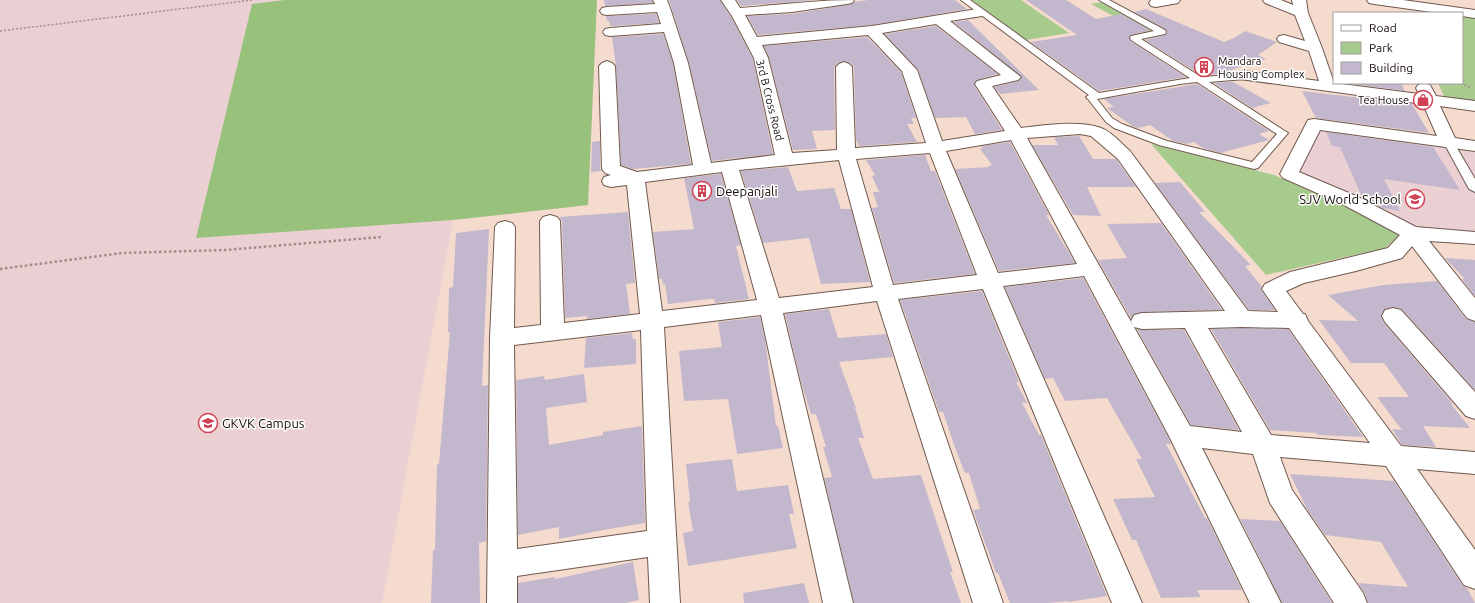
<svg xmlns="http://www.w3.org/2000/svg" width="1475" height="603" font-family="Ubuntu,sans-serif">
	<rect width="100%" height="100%" fill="#f5dbce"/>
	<g fill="#ead0d3">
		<path d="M 0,0 L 597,0 L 588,205 L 453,220 L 382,603 L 0,603 Z"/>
		<path d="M 1321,130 L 1475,151 L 1475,233 L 1410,227 L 1298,171 Z"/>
	</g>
	<g fill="#a6cb8d">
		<path d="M 972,0 L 1021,0 L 1069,33 L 1026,40 Z"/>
		<path d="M 1102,2 L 1155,30 L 1143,32 L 1091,4 Z"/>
		<path d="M 1462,17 L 1475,18 L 1475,102 L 1445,98 L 1438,83 L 1462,83 Z"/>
		<path d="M 1151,144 L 1274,175 L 1382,223 L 1400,235 L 1385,248 L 1266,275 Z"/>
	</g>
	<path fill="#98c17b" d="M 285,0 L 597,0 L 588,205 L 453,220 L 196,238 L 252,4 Z"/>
	<g fill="#c3b7cd">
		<path d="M 604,0 L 652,0 L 653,3 L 605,6 Z"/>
		<path d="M 669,0 L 720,0 L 731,17 L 753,59 L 773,154 L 712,161 L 689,63 Z"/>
		<path d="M 737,0 L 814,0 L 741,6 Z"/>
		<path d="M 868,0 L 955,0 L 967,9 L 872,25 L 758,35 L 747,16 L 792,14 L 847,5 L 854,2 Z"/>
		<path d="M 1026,0 L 1066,0 L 1096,19 L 1121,14 L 1150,30 L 1131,35 L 1129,37 L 1130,41 L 1186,77 L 1099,91 L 1031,42 L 1077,35 Z"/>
		<path d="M 1146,9 L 1224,42 L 1234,38 L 1245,31 L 1277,42 L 1258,55 L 1266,59 L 1218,74 L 1201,75 L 1145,40 L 1165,35 L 1167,33 L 1166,29 L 1134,12 Z"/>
		<path d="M 656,14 L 659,23 L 610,26 L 609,21 L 607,21 L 606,16 Z"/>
		<path d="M 968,20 L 1039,90 L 1000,94 L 994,87 L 1018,81 L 1022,77 L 954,22 Z"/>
		<path d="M 936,26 L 998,74 L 977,80 L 974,85 L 1002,130 L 975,134 L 966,117 L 935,118 L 918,70 L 885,34 Z"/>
		<path d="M 663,34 L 673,63 L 691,164 L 633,169 L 621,165 L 616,66 L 612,37 Z"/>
		<path d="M 867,37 L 901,72 L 916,118 L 911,118 L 914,124 L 907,124 L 917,142 L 859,146 L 856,140 L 854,67 L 850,63 L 843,61 L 838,63 L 834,67 L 835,130 L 812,131 L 817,149 L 793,150 L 769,58 L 764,46 Z"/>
		<path d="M 1229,82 L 1233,82 L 1271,103 L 1252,108 L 1214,83 Z"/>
		<path d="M 1346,83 L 1401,83 L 1405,91 Z"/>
		<path d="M 1197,84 L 1269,131 L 1259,134 L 1269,140 L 1220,153 L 1203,148 L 1194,142 L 1186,144 L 1173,141 L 1150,125 L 1138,128 L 1134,127 L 1107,108 L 1114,107 L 1104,99 Z"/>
		<path d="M 1302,91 L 1412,104 L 1429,133 L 1316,118 Z"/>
		<path d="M 1326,132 L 1433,147 L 1460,190 L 1384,179 L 1400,211 L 1383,208 L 1362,197 L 1340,147 L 1332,146 Z"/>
		<path d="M 1079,136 L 1093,159 L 1116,159 L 1136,187 L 1087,187 L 1101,216 L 1073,215 L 1032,145 L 1058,145 L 1054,137 Z"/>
		<path d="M 600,141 L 600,169 L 602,171 L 591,172 L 592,142 Z"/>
		<path d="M 1010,142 L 1049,215 L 1046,215 L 1075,263 L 999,271 L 955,169 L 990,167 L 988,166 L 992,165 L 980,149 L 983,148 L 982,146 Z"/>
		<path d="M 925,155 L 931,171 L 935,171 L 975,274 L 894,283 L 872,208 L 878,207 L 873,192 L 879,192 L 872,176 L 875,175 L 866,160 Z"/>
		<path d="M 788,167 L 797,191 L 834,188 L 841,209 L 851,209 L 870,282 L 821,284 L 809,238 L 763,243 L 741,171 Z"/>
		<path d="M 721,174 L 741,245 L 736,246 L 749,299 L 715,303 L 714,299 L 709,299 L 668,304 L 665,284 L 663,285 L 662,279 L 659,279 L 653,232 L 694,229 L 684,178 Z"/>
		<path d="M 1180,182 L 1205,212 L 1199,212 L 1251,265 L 1245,266 L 1262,287 L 1261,290 L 1275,310 L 1249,310 L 1155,183 Z"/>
		<path d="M 628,212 L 635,283 L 626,284 L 630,314 L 587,319 L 587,316 L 565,318 L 562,221 L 559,217 Z"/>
		<path d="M 1161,223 L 1222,310 L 1142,312 L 1134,314 L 1131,318 L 1098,260 L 1127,258 L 1107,224 Z"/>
		<path d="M 489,229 L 482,386 L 488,385 L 486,541 L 479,543 L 480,603 L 431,603 L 433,550 L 435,550 L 437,465 L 439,464 L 450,332 L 448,333 L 449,288 L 453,287 L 456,233 Z"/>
		<path d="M 1445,258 L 1475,260 L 1475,296 L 1462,279 L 1465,279 Z"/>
		<path d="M 1083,278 L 1169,439 L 1171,444 L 1166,444 L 1205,518 L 1207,518 L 1242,590 L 1197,590 L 1201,597 L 1161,598 L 1136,540 L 1132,540 L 1113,499 L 1155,497 L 1136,459 L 1142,459 L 1107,398 L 1065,401 L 1053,378 L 1045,379 L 1005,287 Z"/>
		<path d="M 1437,281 L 1466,319 L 1475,322 L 1475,390 L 1402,309 L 1393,307 L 1385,309 L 1381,317 L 1384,323 L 1453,404 L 1451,404 L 1470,428 L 1423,426 L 1436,447 L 1402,445 L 1392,429 L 1402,430 L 1377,397 L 1409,397 L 1384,363 L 1351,363 L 1319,320 L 1358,321 L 1328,295 L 1383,285 Z"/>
		<path d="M 982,291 L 1019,382 L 1016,382 L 1027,403 L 1022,403 L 1039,435 L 1041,435 L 1107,596 L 1068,602 L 1067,601 L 1049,603 L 1010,603 L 998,573 L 996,573 L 973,510 L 980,509 L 969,473 L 965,473 L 954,445 L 943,412 L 939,412 L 900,300 Z"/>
		<path d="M 829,309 L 838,338 L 886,334 L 893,357 L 839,362 L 856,408 L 855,408 L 864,438 L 858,438 L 873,479 L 921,475 L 953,572 L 950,572 L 961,603 L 854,603 L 824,478 L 832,477 L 823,447 L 826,447 L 816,414 L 811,414 L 801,382 L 785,314 Z"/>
		<path d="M 760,317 L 765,339 L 776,426 L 778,426 L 783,448 L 737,454 L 728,399 L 684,401 L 679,351 L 722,347 L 718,322 Z"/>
		<path d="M 1242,328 L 1288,329 L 1363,437 L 1318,435 L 1316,433 L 1270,430 L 1211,329 Z"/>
		<path d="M 1137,329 L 1184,330 L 1239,430 L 1191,425 Z"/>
		<path d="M 632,333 L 633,339 L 636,339 L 636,364 L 584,368 L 586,338 Z"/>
		<path d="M 584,374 L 587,402 L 546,408 L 549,445 L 603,435 L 603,432 L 642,426 L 645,523 L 603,530 L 559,539 L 559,527 L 518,535 L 516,380 L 544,376 L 545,380 Z"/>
		<path d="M 732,459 L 737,491 L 788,485 L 794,514 L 789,514 L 797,548 L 688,566 L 683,533 L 693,531 L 688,502 L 690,502 L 686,464 Z"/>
		<path d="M 1290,474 L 1394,481 L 1463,586 L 1467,588 L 1475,603 L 1368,603 L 1364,592 L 1358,583 L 1408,587 L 1381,542 L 1325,535 L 1307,509 Z"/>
		<path d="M 1240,519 L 1280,521 L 1332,603 L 1282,603 Z"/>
		<path d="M 633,562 L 639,600 L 625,603 L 518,603 L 518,583 L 555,577 L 555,579 Z"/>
		<path d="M 804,583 L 809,603 L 744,603 L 743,593 Z"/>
	</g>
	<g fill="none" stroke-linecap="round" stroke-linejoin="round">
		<g stroke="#6f594e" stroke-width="2">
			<g id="service">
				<path d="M 961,0 L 970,0 L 1099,93 L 1190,78 L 1131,40 L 1130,38 L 1131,36 L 1154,31 L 1099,0 L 1109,0 L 1165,30 L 1166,32 L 1165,34 L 1141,39 L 1201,77 L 1248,74 L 1250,76 L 1248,78 L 1245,79 L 1209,82 L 1288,133 L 1258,168 L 1254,169 L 1159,145 L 1114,128 L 1106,122 L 1088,99 L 1086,97 L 1089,95 ZM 1197,82 L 1277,134 L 1252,162 L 1167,141 L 1122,124 L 1112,118 L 1097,99 L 1180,84 Z"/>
				<path d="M 1449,140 L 1454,143 L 1475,179 L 1475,192 L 1469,189 L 1444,143 Z"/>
			</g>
		</g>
		<g stroke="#6f594e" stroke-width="2">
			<g id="minor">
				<path d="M 653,0 L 667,0 L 670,8 L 688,63 L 711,163 L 775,155 L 754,58 L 732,16 L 721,0 L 735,0 L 740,8 C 778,5 816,0 854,0 L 852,3 L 847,4 L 792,12 L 745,15 L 757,37 L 872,26 L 977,9 L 982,10 L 984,13 L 982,16 L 950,21 L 1021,77 L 1018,80 L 992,86 L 1021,128 C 1043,125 1080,120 1101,128 C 1112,132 1122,144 1130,151 L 1248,311 L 1278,312 L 1262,289 L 1265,284 L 1290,272 L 1388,248 L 1400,235 L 1342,204 L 1283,178 L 1280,174 L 1308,120 L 1314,119 L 1437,136 L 1423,104 L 1240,79 L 1237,76 L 1240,73 L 1245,71 L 1319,81 L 1309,51 L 1279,42 L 1277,39 L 1279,36 L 1284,35 L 1305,41 L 1295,15 L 1265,3 L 1263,0 L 1281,0 L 1293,5 L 1292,0 L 1306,0 L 1308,13 L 1322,48 L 1334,83 L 1419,94 L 1416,88 L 1418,85 L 1424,83 L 1430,85 L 1436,96 L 1475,101 L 1475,111 L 1440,106 L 1455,138 L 1475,141 L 1475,151 L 1320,130 L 1299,172 L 1356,196 L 1416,227 L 1475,232 L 1475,244 L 1429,241 L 1475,298 L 1475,321 L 1467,318 L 1412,246 L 1402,258 L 1356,271 L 1304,283 L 1286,291 L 1303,314 L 1305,314 L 1308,321 L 1401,446 L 1475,452 L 1475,474 L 1417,469 L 1475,550 L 1475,589 L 1464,585 L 1386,466 L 1280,457 L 1292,490 L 1363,593 L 1367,603 L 1334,603 L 1270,503 L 1253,454 L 1202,448 L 1281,603 L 1250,603 L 1170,438 L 1084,276 L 1003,286 L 1142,603 L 1112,603 L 983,289 L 898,299 L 1003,603 L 973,603 L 877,301 L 783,313 L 853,603 L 823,603 L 761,315 L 664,327 L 680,603 L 650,603 L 648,557 L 517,576 L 517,603 L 487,603 L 490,338 L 495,227 L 498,223 L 505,221 L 512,223 L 515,227 L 514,328 L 541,325 L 540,221 L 543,217 L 550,215 L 557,217 L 560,221 L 564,323 L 640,314 L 627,185 L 611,187 L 604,185 L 602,181 L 604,177 L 611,175 L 605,173 L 602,169 L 599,66 L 602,63 L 607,61 L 612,63 L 615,66 L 620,166 L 637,172 L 693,165 L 674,63 L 664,32 L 610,36 L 605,35 L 603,32 L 605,29 L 610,28 L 661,24 L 657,12 L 607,15 L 602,14 L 600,11 L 602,8 L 607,7 L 655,4 ZM 936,24 L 1001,75 L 977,81 L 975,84 L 1005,131 L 942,141 L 917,70 L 882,33 ZM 868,35 L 902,71 L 926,143 L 855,148 L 852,67 L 849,64 L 844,62 L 839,64 L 836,67 L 837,150 L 792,153 L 768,58 L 762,45 ZM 1080,134 L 1091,136 L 1118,159 L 1225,311 L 1142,313 L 1134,315 L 1131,321 L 1134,327 L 1142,329 L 1185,328 L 1242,432 L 1190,426 L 1027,138 ZM 1011,140 L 1077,264 L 998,273 L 946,151 ZM 930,153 L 977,275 L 893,285 L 856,159 ZM 839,160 L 873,287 L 779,298 L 739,170 ZM 722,172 L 757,300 L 662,311 L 645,182 ZM 1242,327 L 1289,328 L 1370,443 L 1271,435 L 1208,328 ZM 641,330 L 647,531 L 517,549 L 514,345 Z"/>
				<path d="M 1151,0 L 1180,0 L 1178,3 L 1156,7 L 1151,6 L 1149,3 Z"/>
				<path d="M 1367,0 L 1403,0 L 1475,10 L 1475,18 L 1462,16 L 1462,13 L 1439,13 L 1374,4 L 1369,3 Z"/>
				<path d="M 1393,308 L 1401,310 L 1475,392 L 1475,419 L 1466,416 L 1385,322 L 1382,316 L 1385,310 Z"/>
			</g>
		</g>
		<g stroke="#a18e84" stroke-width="1.5" stroke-dasharray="2 2" stroke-linecap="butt">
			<path d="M 0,31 L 253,0"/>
			<path d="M 1461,83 L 1471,88"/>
		</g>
		<path stroke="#a18e84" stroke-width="2.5" stroke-dasharray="2.5 2.5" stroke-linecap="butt" d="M 0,269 L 122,253 L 225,250 L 381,237"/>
		<use href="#service" fill="#fff" fill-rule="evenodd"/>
		<use href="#minor" fill="#fff" fill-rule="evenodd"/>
	</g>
	<defs>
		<g id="building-ring" transform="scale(1)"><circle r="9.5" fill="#fff" stroke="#d14154" stroke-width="1.5"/><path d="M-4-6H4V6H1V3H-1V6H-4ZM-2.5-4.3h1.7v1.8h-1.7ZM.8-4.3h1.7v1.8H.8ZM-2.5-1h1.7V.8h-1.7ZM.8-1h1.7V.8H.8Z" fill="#d14154"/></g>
		<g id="shop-ring" transform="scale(1)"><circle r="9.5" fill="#fff" stroke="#d14154" stroke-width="1.5"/><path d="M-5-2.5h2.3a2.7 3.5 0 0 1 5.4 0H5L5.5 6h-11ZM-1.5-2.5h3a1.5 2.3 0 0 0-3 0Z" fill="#d14154"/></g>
		<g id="school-ring" transform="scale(1)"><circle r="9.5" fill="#fff" stroke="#d14154" stroke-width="1.5"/><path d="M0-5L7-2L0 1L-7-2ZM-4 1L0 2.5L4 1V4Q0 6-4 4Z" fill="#d14154"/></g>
		<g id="university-ring" transform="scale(1)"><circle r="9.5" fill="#fff" stroke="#d14154" stroke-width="1.5"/><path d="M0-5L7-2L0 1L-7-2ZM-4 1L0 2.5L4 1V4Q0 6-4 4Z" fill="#d14154"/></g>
	</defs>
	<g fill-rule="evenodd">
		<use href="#building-ring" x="1204" y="67"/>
		<use href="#shop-ring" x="1423" y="100"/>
		<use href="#building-ring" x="702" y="191"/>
		<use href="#school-ring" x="1415" y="199"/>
		<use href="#university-ring" x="208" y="423"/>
	</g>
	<g text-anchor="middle" stroke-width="3" stroke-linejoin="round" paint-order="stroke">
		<g font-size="11" fill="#150c08" stroke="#fff" text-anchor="start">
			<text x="1218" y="65">Mandara<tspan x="1218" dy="13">Housing Complex</tspan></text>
			<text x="1409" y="104" text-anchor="end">Tea House</text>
		</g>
		<g font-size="11" fill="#150c08" stroke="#fff">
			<text transform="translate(770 100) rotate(76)" y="4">3rd B Cross Road</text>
		</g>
		<g font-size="13" fill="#150c08" stroke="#fff" text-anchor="start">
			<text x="716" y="196">Deepanjali</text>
			<text x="1401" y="204" text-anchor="end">SJV World School</text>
			<text x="222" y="428">GKVK Campus</text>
		</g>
	</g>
	<rect x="1333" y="12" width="130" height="72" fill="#ffffff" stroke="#a19e9c"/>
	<rect x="1341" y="25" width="20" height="6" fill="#ffffff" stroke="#a19e9c"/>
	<text x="1369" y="32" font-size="12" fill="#150c08">Road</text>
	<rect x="1341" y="42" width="20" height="12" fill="#a6cb8d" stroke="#a19e9c"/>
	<text x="1369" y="52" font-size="12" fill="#150c08">Park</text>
	<rect x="1341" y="62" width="20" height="12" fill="#c3b7cd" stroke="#a19e9c"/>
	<text x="1369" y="72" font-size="12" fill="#150c08">Building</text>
</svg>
